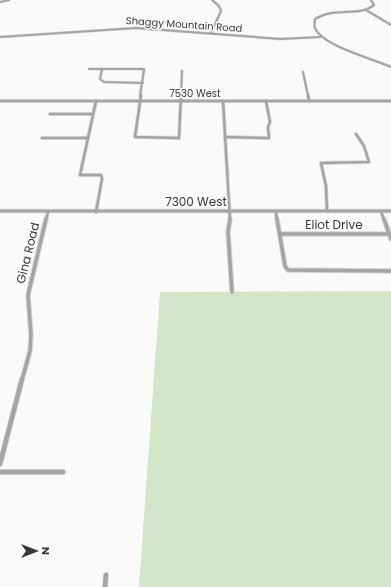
<svg xmlns="http://www.w3.org/2000/svg" width="391" height="587" font-family="Poppins,sans-serif">
	<rect width="100%" height="100%" fill="#fafbf9"/>
	<path fill="#d3e5c8" d="M 391,291 L 391,587 L 139,587 L 160,292 Z"/>
	<g fill="none" stroke-linecap="round" stroke-linejoin="round">
		<g stroke="#d7d8d6" stroke-width="3">
			<g id="minor-far3">
				<path d="M 371,0 L 374,5 C 357,18 335,6 315,19 C 315,22 314,26 315,28 C 322,46 374,59 391,67"/>
				<path d="M 0,2 L 9,0"/>
				<path d="M 366,10 L 391,25"/>
				<path d="M 211,33 L 221,11 L 219,6 L 212,0"/>
				<path d="M 0,37 L 136,28 L 281,39 L 320,37"/>
				<path d="M 89,69 L 144,69 L 140,96"/>
				<path d="M 102,69 L 100,79 L 104,82 L 143,83"/>
				<path d="M 303,72 L 308,96"/>
				<path d="M 181,96 L 182,71"/>
			</g>
		</g>
		<g stroke="#d7d8d6" stroke-width="4">
			<g id="minor-far2">
				<path d="M 141,95 L 135,137 L 179,138 L 181,95"/>
				<path d="M 308,95 L 309,101"/>
				<path d="M 0,101 L 391,101"/>
				<path d="M 96,101 L 80,175 L 101,175 L 102,179 L 96,212"/>
				<path d="M 223,101 L 230,220"/>
				<path d="M 50,114 L 93,114"/>
				<path d="M 225,137 L 269,138 L 268,127 L 270,122 L 266,101"/>
				<path d="M 42,138 L 88,138"/>
				<path d="M 327,211 L 326,186 L 321,163 L 369,162 L 364,146 L 356,134"/>
				<path d="M 381,211 L 384,220"/>
				<path d="M 276,212 L 277,220"/>
				<path d="M 46,220 L 48,212"/>
			</g>
		</g>
		<g stroke="#d7d8d6" stroke-width="5.5">
			<g id="minor-far1">
				<path d="M 230,219 L 228,232 L 232,292"/>
				<path d="M 277,219 L 285,266 L 288,270 L 391,271"/>
				<path d="M 384,219 L 391,239"/>
				<path d="M 280,234 L 389,234"/>
				<path d="M 22,380 L 30,351 L 31,335 L 28,295 L 46,219"/>
			</g>
		</g>
		<g stroke="#d7d8d6" stroke-width="6">
			<g id="minor">
				<path d="M 0,464 L 22,379"/>
				<path d="M 0,472 L 63,472"/>
				<path d="M 105,587 L 106,575"/>
			</g>
		</g>
		<g stroke="#d7d8d6" stroke-width="4.5">
			<path id="tertiary" d="M 0,211 L 391,211"/>
		</g>
		<use href="#minor-far3" stroke="#a5a5a6" stroke-width="2"/>
		<use href="#minor-far2" stroke="#a5a5a6" stroke-width="2.5"/>
		<use href="#minor-far1" stroke="#a5a5a6" stroke-width="3.5"/>
		<use href="#minor" stroke="#a5a5a6" stroke-width="4.5"/>
		<use href="#tertiary" stroke="#a5a5a6" stroke-width="3"/>
	</g>
	<g text-anchor="middle" stroke-width="3" stroke-linejoin="round" paint-order="stroke">
		<g font-size="10" fill="#383938" stroke="#fafbf9">
			<text transform="translate(184 24) rotate(4)" y="4">Shaggy Mountain Road</text>
			<text x="195" y="97">7530 West</text>
		</g>
		<g font-size="12" fill="#383938" stroke="#fafbf9">
			<text x="196" y="206">7300 West</text>
			<text x="334" y="229">Eliot Drive</text>
			<text transform="translate(28 253) rotate(-76)" y="4">Gina Road</text>
		</g>
	</g>
	<g transform="translate(36 551) rotate(90)" stroke="#fafbf9" stroke-width="3" paint-order="stroke">
	<path d="M0-3L7 15L0 10L-7 15Z" fill="#383938"/>
	<text y="-6" font-size="11" font-weight="bold" text-anchor="middle" fill="#383938">N</text>
	</g>
</svg>
